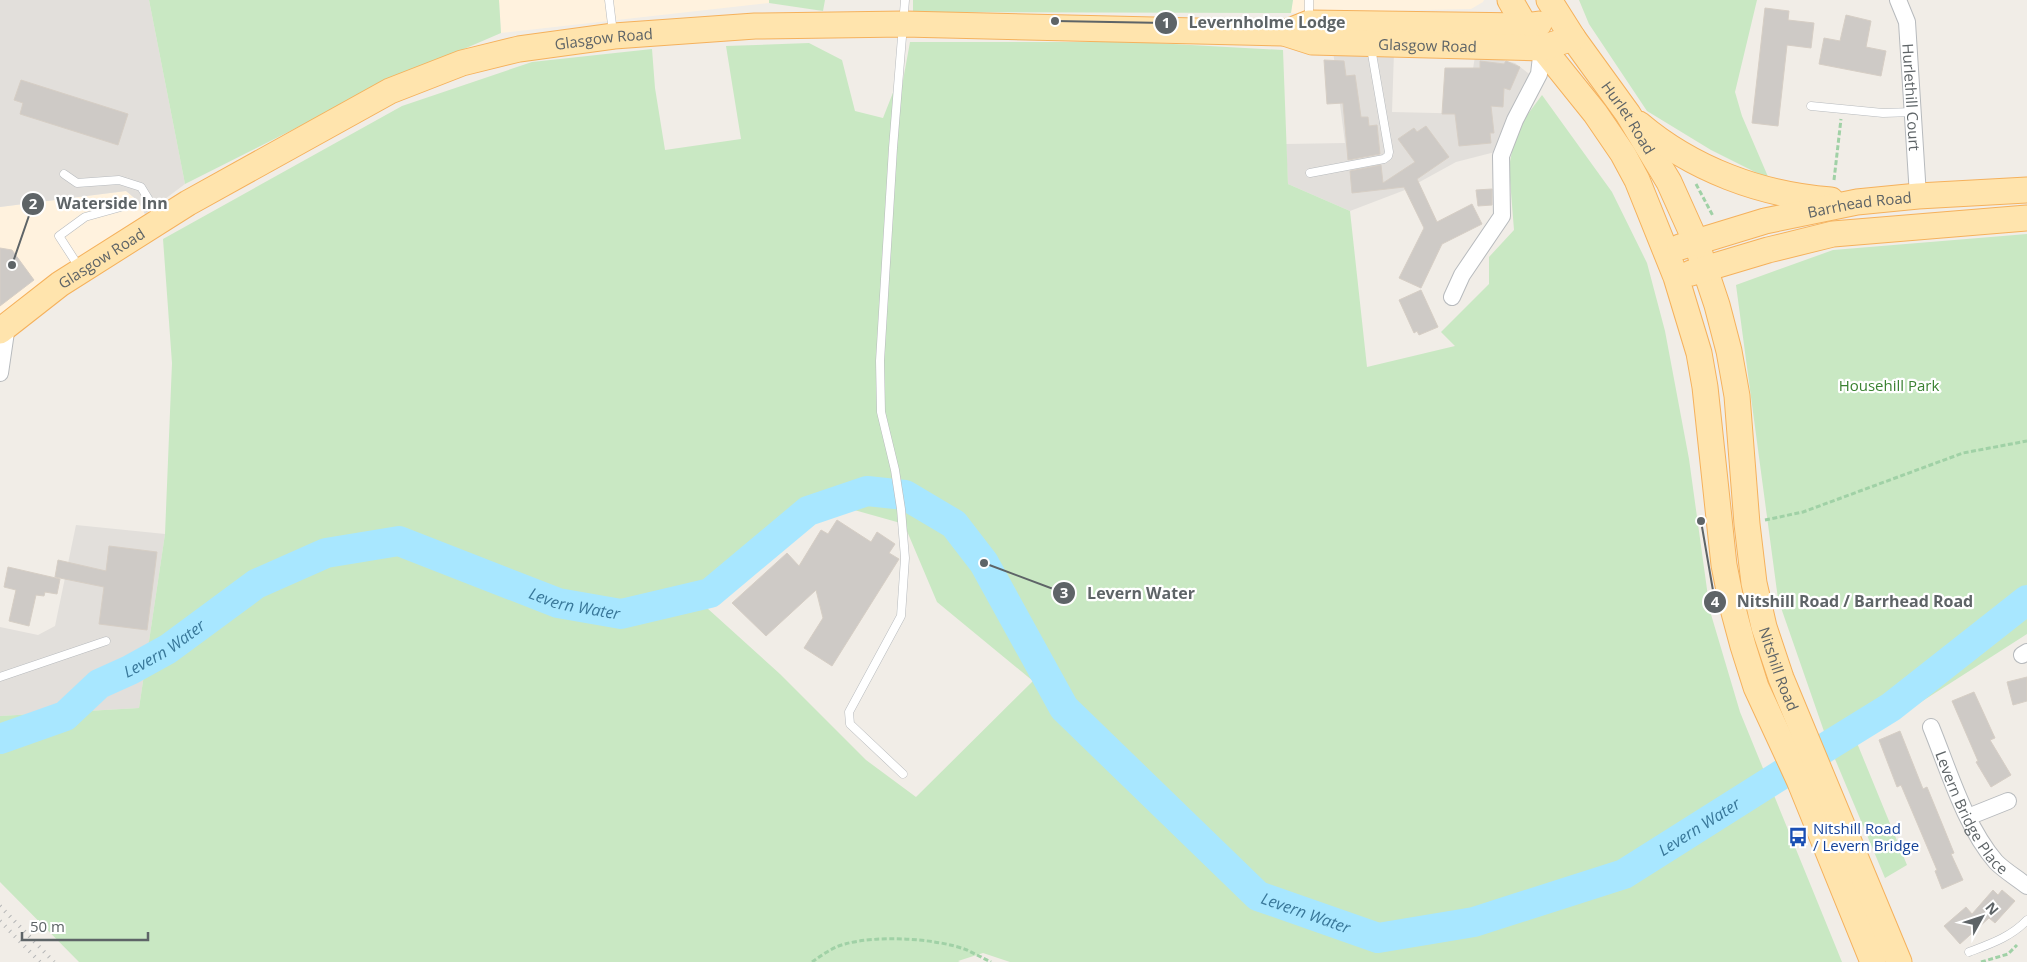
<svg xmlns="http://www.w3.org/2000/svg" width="2027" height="962" viewBox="0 0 2027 962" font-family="'Open Sans',sans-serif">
<rect width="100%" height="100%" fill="#f1ede7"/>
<path fill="#fff2de" d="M499 0H769V3L501 33Z
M1293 0H1484L1483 2 1471 9 1291 13Z
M126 191 138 201 145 214 0 315V207Z"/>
<path fill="#e2dfdb" d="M0 0H149L185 184 145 214 138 201 126 191 0 207Z
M1333 51 1394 52 1392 112 1478 114 1473 69 1475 56H1487L1515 63 1532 76 1495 152 1456 162 1405 190 1350 211 1288 184 1286 144 1345 143Z
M76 525 165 534 139 708 0 716V627L38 635 55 626Z"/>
<path fill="#c9e8c3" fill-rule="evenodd" d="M149 0H499L501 33 385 83 185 184Z
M769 0H825L823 11 769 3Z
M913 0H1293L1291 13 928 12 913 14Z
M1579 0H1757L1735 92 1742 116 1769 179 1711 150 1647 111 1589 24Z
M910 42H1137L1283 50 1288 184 1350 211 1367 367 1455 346 1441 332 1489 284V257L1514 230 1509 167 1516 130 1542 95 1612 192 1647 263 1665 331 1689 459 1710 611 1740 712 1842 962H1010L983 953 958 961 960 962H79L0 882V716L139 708 165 534 172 363 163 239 402 106 532 62 652 49 655 88 665 150 741 139 726 46 809 43 842 60 855 111 883 118 896 85 902 86ZM840 506 904 524 937 602 1033 681 916 797 866 760 780 674 707 608 757 566Z
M2027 234V634L1857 743 1907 865 1885 878 1827 740 1778 599 1736 285 1833 250Z"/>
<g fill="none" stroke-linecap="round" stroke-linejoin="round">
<g stroke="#a8e7ff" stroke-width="30">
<path id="s1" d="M0 739 65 716 99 684 130 670 168 649 256 584 326 553 399 541 558 603 621 614 710 593 808 511 867 491 905 495 954 524 984 563 1064 708 1258 896 1378 938 1474 922 1624 874 1784 773"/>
<path d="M1823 749 1891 707 2027 600"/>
</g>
</g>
<path fill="#cecac6" stroke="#d6cec5" d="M1765 8 1789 11 1788 20 1814 23 1811 48 1787 45 1778 126 1752 123Z
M1846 15 1871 21 1866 47 1886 51 1881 76 1819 64 1824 38 1840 41Z
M1324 60 1344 61 1346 76 1355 75 1361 117H1368L1369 126 1377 125 1380 154 1348 160 1343 103 1327 104Z
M1480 61 1504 64 1506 61 1520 67 1510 90 1504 88 1503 107 1491 106 1494 133H1490L1491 143 1459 146 1455 114H1442L1445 68H1480Z
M21 80 128 114 118 145 20 114 23 103 14 100Z
M1426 126 1449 157 1417 179 1437 222 1472 204 1482 224 1442 244 1421 288 1399 278 1424 228 1404 187 1352 193 1350 171 1381 165 1383 183 1415 162 1398 139 1414 128 1417 132Z
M1492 189V205L1478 206 1476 190Z
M0 248 12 250 34 280 0 306Z
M1421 290 1438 327 1419 335 1417 331 1414 333 1399 300Z
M837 520 871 542 877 532 895 544 889 553 899 559 832 666 804 648 823 618 816 590 766 636 732 603 787 553 799 566 821 530 828 534Z
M109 546 157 552 147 630 99 624 104 587 55 577 58 560 106 571Z
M8 567 60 579 57 594 45 592 44 596 36 595 29 626 9 621 16 590 4 587Z
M2027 677V701L2013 705 2007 682Z
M1974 692 1995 738 1990 740 2011 775 1991 787 1976 762 1978 761 1952 701Z
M1900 731 1923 789 1927 787 1943 826 1954 853 1951 854 1963 880 1942 889 1935 871 1937 870 1901 785 1897 787 1879 740Z
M1993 890 1998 895 2002 890 2015 901 1995 923 1989 918 1960 944 1944 926 1966 907 1972 914Z"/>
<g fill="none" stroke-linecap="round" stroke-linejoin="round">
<defs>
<path id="lane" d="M609 0 613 33
M1309 0V20
M1811 106 1883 113 1913 112
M1310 173 1384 159 1388 156 1389 152 1371 48
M64 174 77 183 119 180 141 187 160 218
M79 267 59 236 85 217 128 205
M0 677 106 641
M903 774 850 724 849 712 901 616 905 558 901 509 895 470 881 412 880 361 893 148 905 0
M1969 952C1990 944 2011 937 2027 920"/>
<g id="street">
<path id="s2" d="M1898 0 1907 22 1918 196"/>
<path d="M1452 297 1462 275 1502 216 1501 156 1515 120 1539 74 1542 48"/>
<path d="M0 373 7 325"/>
<path d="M2022 655 2027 652"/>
<path id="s3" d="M1931 727C1949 771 1965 826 1996 862 2005 871 2017 878 2027 886"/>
<path d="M1968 817 2008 801"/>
</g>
<g id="primary">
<path d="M1510 0 1525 26 1595 113 1623 154 1637 180 1676 277 1699 353 1705 387 1724 565 1732 605 1743 646 1756 687 1799 780 1873 962"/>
<path id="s4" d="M1549 0 1573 38 1628 114 1669 182 1696 242 1717 305 1729 351 1737 396 1747 524 1754 583 1764 627 1781 678 1899 962"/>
<path d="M1284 33 1309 23 1525 26 1539 24"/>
<path d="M1639 124C1692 169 1761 195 1831 200"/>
<path id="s5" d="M1680 247 1765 221 1857 202 1918 196 2027 190"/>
<path d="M1691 273 1768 250 1833 234 2027 218"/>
<path id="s6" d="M0 331 60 284 188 203 390 91 462 63 519 49 614 36 755 26 904 24 1284 33 1312 42 1542 48 1573 38"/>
</g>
</defs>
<use href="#lane" stroke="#b7babd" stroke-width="9"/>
<use href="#street" stroke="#b7babd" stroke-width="18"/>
<use href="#primary" stroke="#f5b15c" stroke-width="27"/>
<path stroke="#a0d1a6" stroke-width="3" stroke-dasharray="5 2.5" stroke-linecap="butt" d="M1834 180 1841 119
M1696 184 1713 216
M1765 520 1803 512 1963 453 2027 441
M812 962C822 955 833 947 845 944 877 935 936 938 967 950 975 954 983 958 991 962
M1981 962 2008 954 2017 945"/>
<use href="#lane" stroke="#fff" stroke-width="8"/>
<use href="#street" stroke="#fff" stroke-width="16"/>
<use href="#primary" stroke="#ffe4ad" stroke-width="25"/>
<path stroke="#b5b6b7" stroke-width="4" stroke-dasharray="1 6" stroke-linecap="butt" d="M0 906 54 962
M0 921 40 962"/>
</g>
<defs>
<symbol id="bus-bare" viewBox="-9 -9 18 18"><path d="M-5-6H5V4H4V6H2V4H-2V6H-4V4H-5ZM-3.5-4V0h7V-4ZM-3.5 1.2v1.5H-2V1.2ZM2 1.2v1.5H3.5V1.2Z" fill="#1a4fb4" stroke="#fff" stroke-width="2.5" paint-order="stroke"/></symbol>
</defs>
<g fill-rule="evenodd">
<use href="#bus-bare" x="1784" y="823" width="28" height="28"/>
</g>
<g text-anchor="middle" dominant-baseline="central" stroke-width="4.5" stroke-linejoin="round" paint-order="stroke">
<g font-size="15" fill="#5e6467" stroke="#fff">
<text stroke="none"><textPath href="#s6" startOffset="680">Glasgow Road</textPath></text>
<text stroke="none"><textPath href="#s6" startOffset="1506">Glasgow Road</textPath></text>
<text stroke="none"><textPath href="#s2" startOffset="99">Hurlethill Court</textPath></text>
<text stroke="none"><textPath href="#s4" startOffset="142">Hurlet Road</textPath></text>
<text stroke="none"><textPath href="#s5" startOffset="185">Barrhead Road</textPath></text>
<text stroke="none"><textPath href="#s6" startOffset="125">Glasgow Road</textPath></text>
<text stroke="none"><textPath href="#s4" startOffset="721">Nitshill Road</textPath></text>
<text stroke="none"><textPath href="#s3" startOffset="95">Levern Bridge Place</textPath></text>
</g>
<g font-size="15" fill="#3b8232" stroke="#fff">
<text x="1889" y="385">Househill Park</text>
</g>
<g font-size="15" fill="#164399" stroke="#fff" text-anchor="start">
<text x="1813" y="828">Nitshill Road<tspan x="1813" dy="17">/ Levern Bridge</tspan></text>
</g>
<g font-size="16" font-style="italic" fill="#39789a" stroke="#fff">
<text stroke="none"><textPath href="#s1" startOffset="640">Levern Water</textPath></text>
<text stroke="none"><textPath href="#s1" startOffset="190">Levern Water</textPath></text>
<text stroke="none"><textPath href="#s1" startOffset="2020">Levern Water</textPath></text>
<text stroke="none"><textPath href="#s1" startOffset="1600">Levern Water</textPath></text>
</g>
</g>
<path fill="none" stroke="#5e6467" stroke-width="2" d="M1055 21L1166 23M12 265L33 204M984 563L1064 593M1701 521L1715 602"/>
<g fill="#5e6467" stroke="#fff" stroke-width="2">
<circle cx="1055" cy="21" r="5"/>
<circle cx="12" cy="265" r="5"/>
<circle cx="984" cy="563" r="5"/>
<circle cx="1701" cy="521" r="5"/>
<circle cx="1166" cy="23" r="12"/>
<circle cx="33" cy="204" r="12"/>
<circle cx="1064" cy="593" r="12"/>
<circle cx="1715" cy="602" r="12"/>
</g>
<g font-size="15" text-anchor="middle" font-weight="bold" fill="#fff">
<text x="1166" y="28">1</text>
<text x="33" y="209">2</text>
<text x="1064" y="598">3</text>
<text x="1715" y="607">4</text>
</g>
<g font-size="16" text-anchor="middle" font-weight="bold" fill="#5e6467" stroke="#fff" stroke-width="4.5" stroke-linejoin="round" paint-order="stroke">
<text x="1267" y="28">Levernholme Lodge</text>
<text x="112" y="209">Waterside Inn</text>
<text x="1141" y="599">Levern Water</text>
<text x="1855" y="607">Nitshill Road / Barrhead Road</text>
</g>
<g transform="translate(1982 917) rotate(50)" stroke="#ffffff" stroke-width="4" paint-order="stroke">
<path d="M0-4L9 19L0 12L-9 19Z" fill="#5e6467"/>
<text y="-8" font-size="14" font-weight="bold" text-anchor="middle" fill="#5e6467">N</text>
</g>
<path d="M22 932v8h126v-8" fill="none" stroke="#5e6467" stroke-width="2.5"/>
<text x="30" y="932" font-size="15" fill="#5e6467" stroke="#ffffff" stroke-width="4" paint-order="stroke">50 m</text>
</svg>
